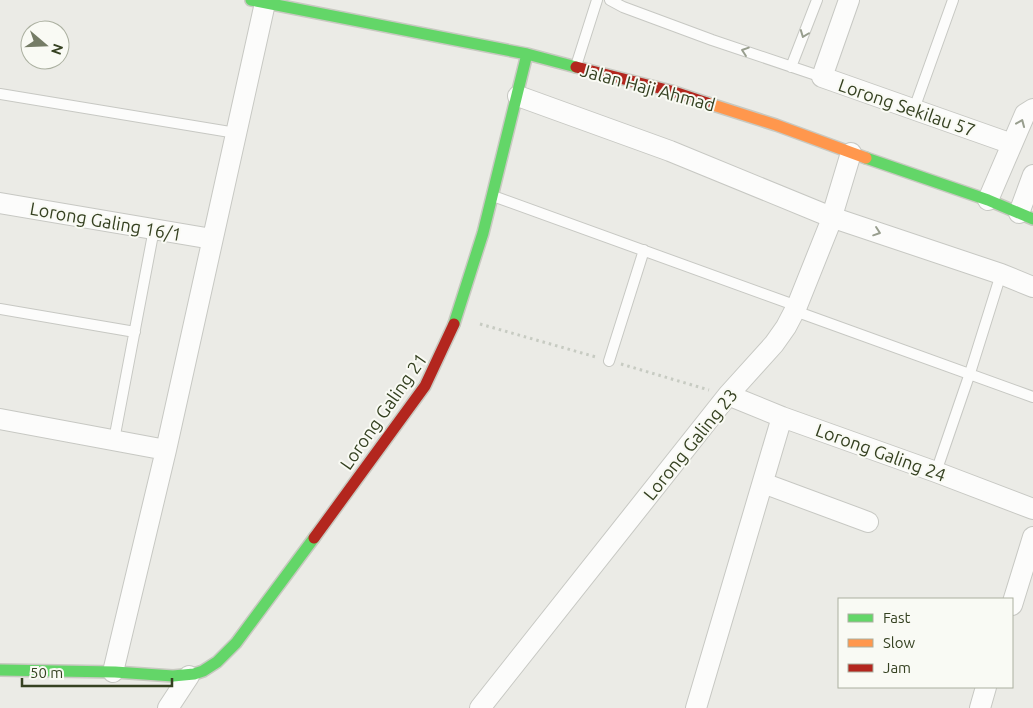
<svg xmlns="http://www.w3.org/2000/svg" width="1033" height="708" viewBox="0 0 1033 708" font-family="Ubuntu,sans-serif">
<rect width="100%" height="100%" fill="#ebebe6"/>
<g fill="none" stroke-linecap="round" stroke-linejoin="round">
<defs>
<path id="lane" d="M610 0 623 7 712 40 822 77
M576 66 597 0
M791 67 817 0
M0 94 236 133
M914 109 953 0
M493 196 797 306
M0 309 135 332
M795 311 1033 397
M609 361 644 250
M114 440 154 229
M936 472 970 373 1001 274"/>
<path id="street" d="M849 0 822 77 1012 144
M518 96 670 151 831 217 1001 274 1033 287
M988 200 1025 114 1033 109
M0 203 212 239
M1019 213 1033 175
M728 395 782 417 936 472 1033 509
M0 419 166 450
M763 483 868 522
M1012 605 1033 537
M113 672 166 450 265 3
M168 708 189 676
M480 708 728 395 774 344 786 327 797 306 829 226 851 153
M696 708 782 417
M980 708 986 687"/>
<path id="fast" d="M251 0 527 54 576 67
M866 158 988 200 1033 219
M454 324 483 233 527 54
M0 670 115 672 173 676 194 674 203 671 217 662 236 643 314 538"/>
<path id="slow" d="M707 103 776 125 866 158"/>
<path id="jam" d="M576 67 671 91 707 103
M314 538 425 386 454 324"/>
</defs>
<use href="#lane" stroke="#c7c8c3" stroke-width="12"/>
<use href="#street" stroke="#c7c8c3" stroke-width="22"/>
<use href="#fast" stroke="#c8c9c1" stroke-width="14"/>
<use href="#slow" stroke="#c8c9c1" stroke-width="14"/>
<use href="#jam" stroke="#c8c9c1" stroke-width="14"/>
<path stroke="#c7cbc2" stroke-width="3" stroke-dasharray="2.5 4" stroke-linecap="butt" d="M480 324 596 357
M621 364 709 390"/>
<use href="#lane" stroke="#fcfcfb" stroke-width="10"/>
<use href="#street" stroke="#fcfcfb" stroke-width="20"/>
<use href="#fast" stroke="#63d668" stroke-width="11"/>
<use href="#slow" stroke="#ff974d" stroke-width="11"/>
<use href="#jam" stroke="#b3261e" stroke-width="11"/>
</g>
<defs><path id="oneway-chevron" d="M-2-3.5L2.5 0L-2 3.5" fill="none" stroke-width="1.6" stroke-linecap="round" stroke-linejoin="round" transform="scale(1.25)"/></defs>
<g stroke="#989e8e">
<use href="#oneway-chevron" transform="translate(804 34) rotate(111)"/>
<use href="#oneway-chevron" transform="translate(745 51) rotate(-161)"/>
<use href="#oneway-chevron" transform="translate(1021 123) rotate(-67)"/>
<use href="#oneway-chevron" transform="translate(877 232) rotate(19)"/>
</g>
<g text-anchor="middle" dominant-baseline="central" stroke-width="4" stroke-linejoin="round" paint-order="stroke">
<g font-size="18" fill="#354121" stroke="#f9faf4">
<text transform="translate(648 87) rotate(15)">Jalan Haji Ahmad</text>
<text transform="translate(907 107) rotate(19)">Lorong Sekilau 57</text>
<text transform="translate(106 221) rotate(10)">Lorong Galing 16/1</text>
<text transform="translate(383 411) rotate(-55)">Lorong Galing 21</text>
<text transform="translate(690 444) rotate(-51)">Lorong Galing 23</text>
<text transform="translate(881 452) rotate(20)">Lorong Galing 24</text>
</g>
</g>
<rect x="838" y="598" width="175" height="90" fill="#f9faf4" stroke="#abb0a0"/>
<rect x="848" y="614" width="25" height="8" fill="#63d668" stroke="#abb0a0"/>
<text x="883" y="623" font-size="15" fill="#354121">Fast</text>
<rect x="848" y="639" width="25" height="8" fill="#ff974d" stroke="#abb0a0"/>
<text x="883" y="648" font-size="15" fill="#354121">Slow</text>
<rect x="848" y="664" width="25" height="8" fill="#b3261e" stroke="#abb0a0"/>
<text x="883" y="673" font-size="15" fill="#354121">Jam</text>
<g transform="translate(45 45) rotate(109)"><circle r="24" fill="#f9faf4" stroke="#abb0a0"/>
<path d="M0-4L9 19L0 12L-9 19Z" fill="#757c66"/>
<text y="-8" font-size="14" font-weight="bold" text-anchor="middle" fill="#354121">N</text>
</g>
<path d="M22 678v8h150v-8" fill="none" stroke="#354121" stroke-width="2.5"/>
<text x="30" y="678" font-size="15" fill="#354121" stroke="#f9faf4" stroke-width="4" paint-order="stroke">50 m</text>
</svg>
